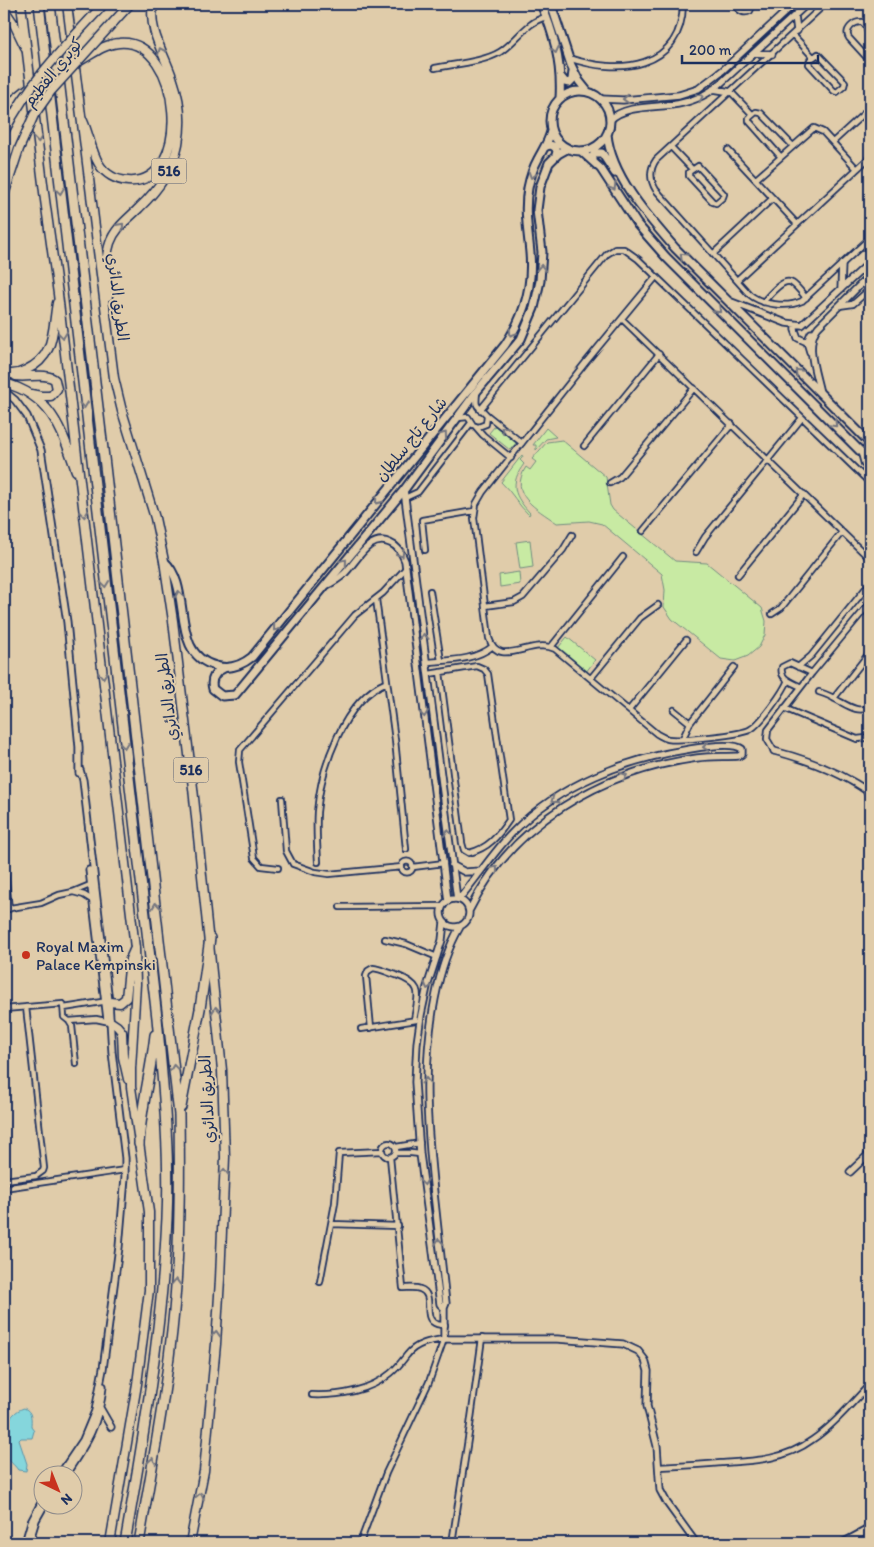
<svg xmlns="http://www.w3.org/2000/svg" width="874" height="1547" viewBox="0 0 874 1547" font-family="Itim,'Playpen Sans Arabic',sans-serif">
<rect width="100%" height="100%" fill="#e0ccaa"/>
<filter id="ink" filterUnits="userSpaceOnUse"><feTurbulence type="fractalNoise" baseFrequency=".02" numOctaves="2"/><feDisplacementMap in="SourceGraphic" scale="10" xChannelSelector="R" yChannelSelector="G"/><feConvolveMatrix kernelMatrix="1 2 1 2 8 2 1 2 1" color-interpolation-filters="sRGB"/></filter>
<g filter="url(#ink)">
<path fill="#c8eaa3" stroke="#728c80" d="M495 426 516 443 510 450 489 433Z
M546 428 556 437 546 439 536 450V445H533Z
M562 440 606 477 610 505 613 510 675 561 707 563 762 608 766 621 765 635 759 647 748 656 735 661 721 659 672 619 664 607 665 590 662 574 602 524 589 521 557 523C536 508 508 495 526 467L530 470 536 462 532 459 547 442Z
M522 455 523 457 520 460 524 464C509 484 514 496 530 513L529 515C518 505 512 492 501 482Z
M530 540 533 567 520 569 516 542Z
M519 572 520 584 500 587 499 575Z
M567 637 595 660 586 672 558 648Z"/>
<path fill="#85d6dc" stroke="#5b93aa" d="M24 1408C33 1412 31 1420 31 1427L34 1431 32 1438H21L19 1440 27 1464 26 1471 18 1470C14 1464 8 1461 6 1455 0 1439 6 1413 24 1408Z"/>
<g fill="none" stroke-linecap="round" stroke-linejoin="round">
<defs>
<path id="minor" d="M733 4C739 9 742 15 750 11L753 4
M825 4 656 160C649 170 650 180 656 190L749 294C762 305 787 308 802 301L870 238
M793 35 813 57
M870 40 866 26 862 22C854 21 844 30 849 38L870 61
M818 54 845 82 844 86 837 92 834 91 809 64 810 60Z
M569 58C618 75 682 70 683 4
M435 68C454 64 484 62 500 52 517 41 526 22 546 17
M731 92 752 114
M833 142 870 108
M671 147 692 169
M728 150 797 224
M781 157 749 121V118L756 112 761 113 793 146
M698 166 724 194 723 197 716 203 713 202 689 176V172Z
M756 179 814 128 823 132 857 169
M713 254 773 198
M656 277 586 362 483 492 476 504 474 518 489 638C499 670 531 637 555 649L657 734C661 736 663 738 668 739 679 741 743 735 751 729 761 723 784 691 788 680
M737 280 870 157
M763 302C769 296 783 277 792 283 797 286 802 293 806 298
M839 306 853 304 870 289
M622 319 870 559
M480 410 607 254 615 249H624L638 259 870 483
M487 415 522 443
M458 418 468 417 473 425 478 427 486 424 487 415C477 404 475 410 477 392
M476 427 483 435 511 458
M584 446 659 354
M861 453 864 464 870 473
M610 483 620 477 694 388
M405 498 418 492 471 423
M643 531 732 424
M425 550 422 520 474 511
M696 552 705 537 802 418
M738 575 804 494
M430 591 441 661
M376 599 395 740 406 849
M485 606 514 602 523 597 563 550 572 535
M772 614 781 608 842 532
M551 647 623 557
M427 662C449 660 475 661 493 646
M798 667 811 656 870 583
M429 674 477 666 484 669 488 674 509 820C498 836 489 848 469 853L464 850 462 843 440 672
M591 678 640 618 658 605
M801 687C792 682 779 679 782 667L790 663 812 673
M819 692C825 694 831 696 835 699 847 705 858 714 870 707
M834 698 870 652
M784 708 857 739 866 738 870 734
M629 710 686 640
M674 710 690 723
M683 738 690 723 734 667
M774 751 767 739 768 730 812 673 870 603
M863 788 870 780
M282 799 286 851 293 864 315 872 329 874 402 867
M4 861 9 909
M401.5 867a5.5 5.5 0 1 1 11 0a5.5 5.5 0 1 1-11 0Z
M318 862C317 845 316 829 317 812 321 769 343 700 387 682
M413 867 444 863
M278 868 261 866 254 858 239 762 240 750 355 615 383 593 406 568
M73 892 84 895 92 900
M340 907 443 906
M4 909 41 903 59 895 73 892 90 885
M385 939 406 944 437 957
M64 1008 108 1001
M4 1009 63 1004 64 1017 69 1021 72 1026 76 1064
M69 1021 96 1019 110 1022
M371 1028 366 976 368 971 373 968C381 969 389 973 396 975 425 986 418 994 414 1020
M361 1029 416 1020
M382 1150a7 7 0 1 1 14 0a7 7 0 1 1-14 0Z
M396 1147 420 1143
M396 1153H411L420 1154
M390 1157 403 1288C409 1288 415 1287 420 1289 435 1294 423 1315 433 1322 436 1325 442 1325 445 1325
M4 1180 36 1176 43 1171 44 1168 26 1007
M4 1188 125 1170
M331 1224 398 1226
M320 1282 335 1203 339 1153 382 1151
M312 1395C339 1396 370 1391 391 1373 398 1367 402 1361 407 1355 416 1343 430 1341 444 1339L429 1382 386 1473 360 1543
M659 1467C680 1466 700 1465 721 1463 753 1461 785 1460 812 1440 834 1425 852 1403 870 1384
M452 1543 470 1426 482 1338"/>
<path id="tertiary" d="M795 15 797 31
M754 53 772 54
M713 89 731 92
M601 99 623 100 679 95 698 89 723 70 794 4
M610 120C626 104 657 108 678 104 694 101 709 94 721 83L807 4
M869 276 870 287
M841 289 842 264
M729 301 786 323 802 325 870 262
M795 325V330L798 338 807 342
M810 352 807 342 811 333
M4 391 15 400 27 416 41 450 67 622 79 747V773
M820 393C816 373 804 344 818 327L870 275
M404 490 457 899
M325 586C332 583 339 579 345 573 357 561 370 533 390 543 398 546 402 553 405 561L448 901
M774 751C809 760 841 772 870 793
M452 865 465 872 480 871
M89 870 107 1019
M441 913a14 14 0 1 1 28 0a14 14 0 1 1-28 0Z
M459 899C478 877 493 852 514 831 560 784 626 759 690 749 702 747 734 742 742 749V754L739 756C725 757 711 756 697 758 602 771 512 823 469 911
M444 922 442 940 427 987 421 1015 417 1043 415 1082 420 1154 440 1304 444 1308
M460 927C447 949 440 973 435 999 422 1066 427 1125 434 1193 438 1229 442 1266 446 1303L444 1308V1339H557L623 1344 638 1351 645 1360 648 1371 647 1406 657 1446 660 1490 667 1503 696 1543
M850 1172 870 1153
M100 1408 111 1427
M60 1474 83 1440 95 1411 103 1369 119 1247 125 1177V1158L112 1052 109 1002 83 780 80 770
M66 1474C86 1444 100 1423 103 1386
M25 1543 31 1522 42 1501
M29 1543 36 1520 45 1504"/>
<path id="secondary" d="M541 4C554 33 562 66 560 98
M551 4 571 65 579 81 587 91
M560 76 565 82 569 83 572 80 573 71
M550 121a30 30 0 1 1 60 0a30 30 0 1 1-60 0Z
M607 134C611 176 648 217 675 248L870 443
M545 147C550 144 555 145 557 151L556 155
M581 151 601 169 637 224 666 257 870 461
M593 161V156L595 153H602L615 173
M164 561C194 588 168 654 216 666 230 670 242 665 252 657L505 345C524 317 533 287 530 253 528 231 524 210 528 188 530 178 533 168 538 159 543 149 549 141 551 131
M224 668C215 672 210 679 213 689L222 696 235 695 404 490 477 391 521 339 534 308 540 281 542 252 537 210 540 187 549 163 558 154 567 149
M844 1543 870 1529"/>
<path id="trunk" d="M21 4 45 200 58 294 135 948 136 984 131 1069V1087L149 1212V1290L137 1384 110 1543
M67 4 114 378 122 411 155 518 164 561 173 621 193 788 222 1070 225 1157 220 1279 216 1344 204 1471 190 1543
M4 9 14 24 25 47
M78 62C91 55 104 44 119 43 183 37 194 186 128 181 116 180 105 174 99 164 91 151 89 134 83 121
M4 108 31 86
M108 296C107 279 104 260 110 243 115 228 128 219 139 208 158 190 173 170 178 144 182 123 180 100 173 80 165 54 148 32 153 4
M4 373C12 375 19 374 26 370 56 356 52 330 57 303
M16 376C28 378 47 372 55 380L57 389 51 396H41L31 394
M4 383C51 395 62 430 76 471
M109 1002 120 1003 126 998 130 959 134 950
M111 1022 117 1026 122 1032 123 1057 128 1079"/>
<path id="motorway" d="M39 4 157 1018C163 1084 170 1151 167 1218 162 1327 144 1435 125 1543
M50 4 105 466 179 1115C180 1180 180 1246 174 1311 167 1389 152 1466 139 1543
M181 1107 200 1009 210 938
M139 1144C141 1107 151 1072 155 1035"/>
</defs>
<use href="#minor" stroke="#1b2f5e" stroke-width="8"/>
<use href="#tertiary" stroke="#1b2f5e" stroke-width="9"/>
<use href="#secondary" stroke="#1b2f5e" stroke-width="11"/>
<use href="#trunk" stroke="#1b2f5e" stroke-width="11"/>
<use href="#motorway" stroke="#1b2f5e" stroke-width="12"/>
<use href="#minor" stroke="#e0ccaa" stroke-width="4.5"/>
<use href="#tertiary" stroke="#e0ccaa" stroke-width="5.5"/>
<use href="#secondary" stroke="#e0ccaa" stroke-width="7"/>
<use href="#trunk" stroke="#e0ccaa" stroke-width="8"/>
<use href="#motorway" stroke="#e0ccaa" stroke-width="9"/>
<defs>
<path id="primary-bridge" d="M4 132C30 81 65 46 104 4
M4 195 19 149 34 115 51 91 130 4"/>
</defs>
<use href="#primary-bridge" stroke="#1b2f5e" stroke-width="11" stroke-linecap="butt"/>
<use href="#primary-bridge" stroke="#e0ccaa" stroke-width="8"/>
</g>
<defs><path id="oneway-chevron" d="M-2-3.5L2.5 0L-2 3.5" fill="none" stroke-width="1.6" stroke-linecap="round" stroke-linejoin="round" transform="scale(1.25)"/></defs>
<g stroke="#747680">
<use href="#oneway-chevron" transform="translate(555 50) rotate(77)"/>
<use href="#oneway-chevron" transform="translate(161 51) rotate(-114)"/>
<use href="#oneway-chevron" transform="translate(700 97) rotate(-26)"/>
<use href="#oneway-chevron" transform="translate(626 99) rotate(178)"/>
<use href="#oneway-chevron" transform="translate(38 139) rotate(84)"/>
<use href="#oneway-chevron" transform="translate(532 175) rotate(108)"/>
<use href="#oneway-chevron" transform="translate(613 187) rotate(59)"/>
<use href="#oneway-chevron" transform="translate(60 191) rotate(83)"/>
<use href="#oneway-chevron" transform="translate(121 226) rotate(-48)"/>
<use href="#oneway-chevron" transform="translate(683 256) rotate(-135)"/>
<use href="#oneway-chevron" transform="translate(541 268) rotate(-87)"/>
<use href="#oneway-chevron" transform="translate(718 310) rotate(45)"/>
<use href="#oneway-chevron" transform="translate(512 333) rotate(122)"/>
<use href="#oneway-chevron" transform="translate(63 335) rotate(83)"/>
<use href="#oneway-chevron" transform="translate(798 372) rotate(-135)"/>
<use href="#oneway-chevron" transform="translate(84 405) rotate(83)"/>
<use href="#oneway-chevron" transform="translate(834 424) rotate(45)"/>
<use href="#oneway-chevron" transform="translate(504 429) rotate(-141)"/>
<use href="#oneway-chevron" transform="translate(444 435) rotate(-54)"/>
<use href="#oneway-chevron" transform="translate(378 501) rotate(129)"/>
<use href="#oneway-chevron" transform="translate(84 514) rotate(84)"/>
<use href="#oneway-chevron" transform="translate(401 554) rotate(59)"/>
<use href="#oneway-chevron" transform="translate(344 562) rotate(-50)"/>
<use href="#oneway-chevron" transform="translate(105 584) rotate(83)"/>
<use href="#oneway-chevron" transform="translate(179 594) rotate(-98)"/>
<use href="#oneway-chevron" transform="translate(276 628) rotate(129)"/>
<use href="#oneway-chevron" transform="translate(424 637) rotate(-98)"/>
<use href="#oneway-chevron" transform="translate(103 675) rotate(84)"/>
<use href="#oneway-chevron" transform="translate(424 714) rotate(83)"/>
<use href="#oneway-chevron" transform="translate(124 745) rotate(83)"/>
<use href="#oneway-chevron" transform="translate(706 747) rotate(175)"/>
<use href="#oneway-chevron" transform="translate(624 776) rotate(-20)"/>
<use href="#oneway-chevron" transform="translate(554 800) rotate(145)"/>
<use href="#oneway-chevron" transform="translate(448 833) rotate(-96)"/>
<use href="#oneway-chevron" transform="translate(495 869) rotate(-53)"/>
<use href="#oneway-chevron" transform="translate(156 906) rotate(-96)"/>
<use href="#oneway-chevron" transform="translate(428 986) rotate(105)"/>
<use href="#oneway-chevron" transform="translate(216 1010) rotate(-95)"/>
<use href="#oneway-chevron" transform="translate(174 1068) rotate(-96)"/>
<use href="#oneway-chevron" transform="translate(426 1081) rotate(-90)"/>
<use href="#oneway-chevron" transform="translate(224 1172) rotate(-88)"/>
<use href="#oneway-chevron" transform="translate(424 1182) rotate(82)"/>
<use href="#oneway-chevron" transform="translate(439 1242) rotate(-96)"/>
<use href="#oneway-chevron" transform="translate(176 1282) rotate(-87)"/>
<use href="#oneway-chevron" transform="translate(216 1334) rotate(-86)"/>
<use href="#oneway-chevron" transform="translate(152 1461) rotate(-81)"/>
<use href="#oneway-chevron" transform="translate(200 1496) rotate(-79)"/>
</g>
</g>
<circle fill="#c8321e" stroke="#e0ccaa" stroke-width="2" cx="26" cy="955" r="5"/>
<g text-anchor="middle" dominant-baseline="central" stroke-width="4" stroke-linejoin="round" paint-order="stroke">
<g fill="#e0ccaa" stroke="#565e75" stroke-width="1">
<rect x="151.5" y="158.5" width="35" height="25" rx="4"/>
<rect x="173.5" y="757.5" width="35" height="25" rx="4"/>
</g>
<g font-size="15" font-weight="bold" fill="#1b2f5e">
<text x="169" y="171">516</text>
<text x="191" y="770">516</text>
</g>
<g font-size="16" fill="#1b2f5e" stroke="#e0ccaa">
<text transform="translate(53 72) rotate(-51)">كوبري الفطيم</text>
<text transform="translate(118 297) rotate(83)">الطريق الدائري</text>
<text transform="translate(411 439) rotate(-51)">شارع تاج سلطان</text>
<text transform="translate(167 697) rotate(-97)">الطريق الدائري</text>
<text transform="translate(207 1099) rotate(-93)">الطريق الدائري</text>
</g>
<g font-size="16" fill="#1b2f5e" stroke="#e0ccaa" text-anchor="start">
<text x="36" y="946">Royal Maxim<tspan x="36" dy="18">Palace Kempinski</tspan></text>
</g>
</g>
<rect width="874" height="1547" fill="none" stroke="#e0ccaa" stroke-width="20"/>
<rect x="10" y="10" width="854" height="1527" fill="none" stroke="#1b2f5e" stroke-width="2" filter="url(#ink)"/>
<g transform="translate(58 1490) rotate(137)"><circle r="24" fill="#e0ccaa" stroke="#918d8c"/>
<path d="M0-4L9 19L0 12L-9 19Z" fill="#c8321e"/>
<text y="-8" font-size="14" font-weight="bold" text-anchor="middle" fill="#1b2f5e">N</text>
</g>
<path d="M682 55v8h136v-8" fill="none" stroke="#1b2f5e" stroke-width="2.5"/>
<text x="689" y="55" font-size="15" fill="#1b2f5e" stroke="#e0ccaa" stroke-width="4" paint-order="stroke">200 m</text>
</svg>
